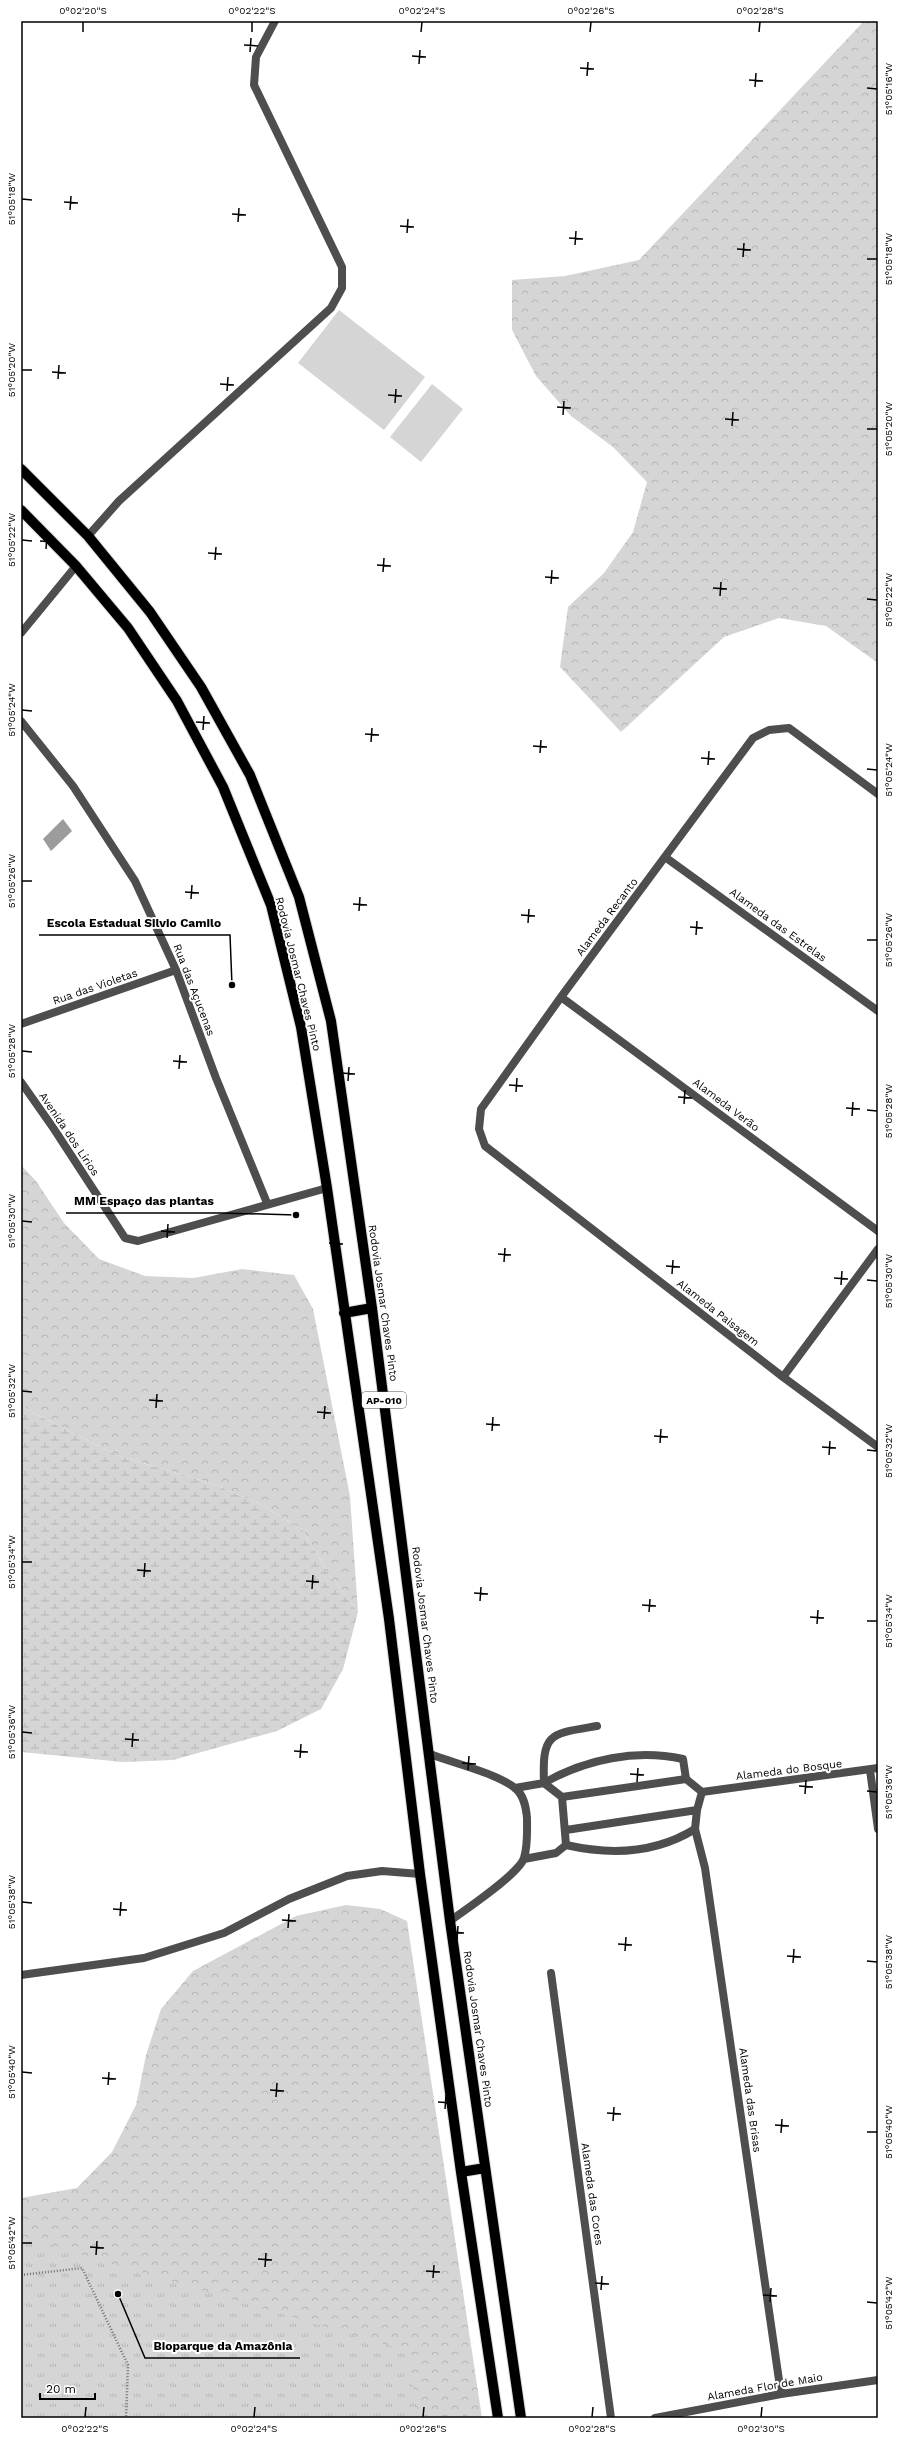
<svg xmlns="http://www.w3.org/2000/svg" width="899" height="2439" viewBox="0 0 899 2439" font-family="'Work Sans',sans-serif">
<defs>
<pattern id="forest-crowns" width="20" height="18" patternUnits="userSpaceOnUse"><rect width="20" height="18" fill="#d5d5d5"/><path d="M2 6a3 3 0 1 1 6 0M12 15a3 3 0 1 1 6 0" fill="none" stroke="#b5b5b5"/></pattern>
<pattern id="wetland-marsh" width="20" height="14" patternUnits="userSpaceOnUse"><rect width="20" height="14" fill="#d5d5d5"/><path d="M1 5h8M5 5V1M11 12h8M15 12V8" fill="none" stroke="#b5b5b5"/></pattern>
<pattern id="park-tufts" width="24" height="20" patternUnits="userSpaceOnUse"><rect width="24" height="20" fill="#d5d5d5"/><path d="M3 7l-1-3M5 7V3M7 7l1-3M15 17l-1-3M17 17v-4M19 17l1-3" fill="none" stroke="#b5b5b5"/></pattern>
</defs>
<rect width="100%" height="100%" fill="#fff"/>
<path fill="#d5d5d5" d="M339 310 425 377 384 430 298 363Z
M432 384 463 409 421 462 390 437Z"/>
<path fill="url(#forest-crowns)" d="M864 21H878V663L826 626 779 618 724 637 621 732 560 667 568 607 604 573 633 532 647 482 613 447 571 416 536 376 512 330V280L565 276 639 260Z
M21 1165 36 1181 64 1223 99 1259 145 1276 194 1278 242 1269 294 1275 313 1309 350 1496 358 1612 327 1571 302 1529 260 1504 214 1484 119 1456 31 1412 21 1404Z
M346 1905 380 1909 407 1921 482 2418H21V2198L77 2188 112 2152 136 2105 146 2055 161 2009 193 1971 296 1916Z"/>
<path fill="url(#wetland-marsh)" d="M21 1404 31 1412 119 1456 214 1484 260 1504 302 1529 327 1571 358 1612 343 1669 321 1709 277 1731 173 1760 123 1762 21 1752Z"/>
<path fill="url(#park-tufts)" d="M21 2237 407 2351 418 2418H21Z"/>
<path fill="#9c9c9c" d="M63 819 72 831 51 851 43 839Z"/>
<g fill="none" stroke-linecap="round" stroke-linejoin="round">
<defs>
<path id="primary" d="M21 469 88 536 150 612 201 687 250 775 299 897 331 1021 372 1308 450 1921 521 2418
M21 510 76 566 128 628 177 701 223 787 271 905 301 1027 327 1188 389 1619 420 1874 461 2172 498 2418
M344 1313 372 1308
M461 2172 485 2168"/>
</defs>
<use href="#primary" stroke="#dbdbdb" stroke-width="12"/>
<path stroke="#707070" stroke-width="2.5" stroke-dasharray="1 2" stroke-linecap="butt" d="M21 2275 82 2268 128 2365 126 2418"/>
<path stroke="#4e4e4e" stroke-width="8" d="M544 1783C586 1759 636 1749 683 1759L686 1779
M566 1845C610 1855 655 1854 695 1829
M21 1975 144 1958 224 1933 289 1899 347 1876 382 1871 420 1874"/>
<path stroke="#4e4e4e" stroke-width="8" d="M88 536 119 501 331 308 342 288V267L254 85 256 57 275 21
M21 633 76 566
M21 721 73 786 135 881 176 970 216 1078 267 1203
M878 794 789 728 769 730 753 738 561 997 481 1109 479 1129 485 1146 783 1377 878 1447
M665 857 878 1011
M561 997 878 1231
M21 1024 176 970
M21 1082 54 1129 125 1238 138 1241 327 1188
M783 1377 878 1249
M430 1754C453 1763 496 1773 515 1788 524 1795 526 1807 527 1818 527 1831 528 1845 524 1858 519 1874 466 1909 450 1921
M870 1770 878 1829
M544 1783C542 1732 550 1734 597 1726
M515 1788 544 1783 562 1797 566 1845 556 1853 524 1859
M702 1792 878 1768
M562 1797 686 1779 702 1792
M697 1810 695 1829 705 1868 781 2394
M566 1830 697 1810 702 1792
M551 1973 611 2418
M655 2418 781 2394 878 2380"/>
<use href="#primary" stroke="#000" stroke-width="10"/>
</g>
<path fill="none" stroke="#000" stroke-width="1.5" d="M83 32V22M252 32V22M421 32 422 22M590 32 591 22M759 32 760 22M244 45 258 46M250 52 251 38M412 56 426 57M419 64 420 50M580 68 594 69M587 76 588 62M749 80 763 81M755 87 756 73M867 88 877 89M22 199 32 200M64 202 78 203M70 210 71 196M232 214 246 215M238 222 239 208M400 226 414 227M407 233 408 219M569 238 583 239M575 245 576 231M737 249 751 250M743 257 744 243M867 259H877M22 370H32M52 372 66 373M58 379 59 365M220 384 234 385M227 391 228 377M388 395 402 396M395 403 396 389M557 407 571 408M563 415 564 401M725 419 739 420M732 426 733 412M867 429H877M22 540 32 541M40 541 54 542M46 549 47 535M208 553 222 554M215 560 216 547M377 565 391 566M383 572 384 558M545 577 559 578M551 584 552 570M713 588 727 589M720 596 721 582M867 599 877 600M22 710 32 711M196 722 210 723M203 730 204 716M365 734 379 735M371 742 372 728M533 746 547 747M540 753 541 740M701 758 715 759M708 765 709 751M867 769 877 770M22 881H32M185 892 199 893M191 899 192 885M353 904 367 905M359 911 360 897M521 915 535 916M528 923 529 909M690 927 703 928M696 935 697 921M867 940H877M22 1051 32 1052M173 1061 187 1062M179 1069 180 1055M341 1073 355 1074M348 1081 349 1067M509 1085 523 1086M516 1092 517 1078M678 1097 692 1098M684 1104 685 1090M846 1108 860 1109M867 1110 877 1111M852 1116 853 1102M22 1221 32 1222M161 1231 175 1232M167 1238 168 1224M329 1243 343 1244M336 1250 337 1236M498 1254 511 1255M504 1262 505 1248M666 1266 680 1267M672 1274 673 1260M834 1278 848 1279M867 1280 877 1281M841 1285 842 1271M22 1391 32 1392M149 1400 163 1401M156 1408 157 1394M317 1412 331 1413M324 1419 325 1406M486 1424 500 1425M492 1431 493 1417M654 1436 668 1437M660 1443 661 1429M822 1447 836 1448M867 1450 877 1451M829 1455 830 1441M22 1562H32M137 1570 151 1571M144 1577 145 1563M306 1581 319 1582M312 1589 313 1575M474 1593 488 1594M480 1601 481 1587M642 1605 656 1606M649 1612 650 1599M810 1617 824 1618M867 1621H877M817 1624 818 1610M22 1732 32 1733M125 1739 139 1740M132 1747 133 1733M294 1751 308 1752M300 1758 301 1744M462 1763 476 1764M468 1770 469 1756M630 1774 644 1775M637 1782 638 1768M799 1786 813 1787M867 1791 877 1792M805 1794 806 1780M22 1902 32 1903M113 1909 127 1910M120 1916 121 1902M282 1920 296 1921M288 1928 289 1914M450 1932 464 1933M457 1940 458 1926M618 1944 632 1945M625 1951 626 1937M787 1956 801 1957M867 1961 877 1962M793 1963 794 1949M22 2072 32 2073M102 2078 116 2079M108 2085 109 2072M270 2090 284 2091M276 2097 277 2083M438 2102 452 2103M445 2109 446 2095M607 2113 621 2114M613 2121 614 2107M775 2125 789 2126M867 2132H877M781 2133 782 2119M22 2243H32M90 2247 104 2248M96 2255 97 2241M258 2259 272 2260M265 2267 266 2253M426 2271 440 2272M433 2278 434 2265M595 2283 609 2284M601 2290 602 2276M763 2295 777 2296M770 2302 771 2288M867 2302 877 2303M85 2417 86 2407M254 2417 255 2407M423 2417 424 2407M592 2417 593 2407M761 2417 762 2407"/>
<g text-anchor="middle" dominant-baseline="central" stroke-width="4" stroke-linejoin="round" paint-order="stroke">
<rect fill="#fff" stroke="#4c4c4c" stroke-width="1" x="362" y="1392" width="44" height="16" rx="3"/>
<g font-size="10" font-weight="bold" fill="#000">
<text x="384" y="1400">AP-010</text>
</g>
<g font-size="11" fill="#000" stroke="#fff">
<text transform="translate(607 917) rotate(-53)">Alameda Recanto</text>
<text transform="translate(778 925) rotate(36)">Alameda das Estrelas</text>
<text transform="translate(298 974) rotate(76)">Rodovia Josmar Chaves Pinto</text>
<text transform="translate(95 987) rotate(-19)">Rua das Violetas</text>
<text transform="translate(194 990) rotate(69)">Rua das Açucenas</text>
<text transform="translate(726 1105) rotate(37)">Alameda Verão</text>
<text transform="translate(69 1134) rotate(56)">Avenida dos Lírios</text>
<text transform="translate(383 1303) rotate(82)">Rodovia Josmar Chaves Pinto</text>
<text transform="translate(718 1313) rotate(38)">Alameda Paisagem</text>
<text transform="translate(425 1625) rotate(83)">Rodovia Josmar Chaves Pinto</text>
<text transform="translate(789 1770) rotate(-7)">Alameda do Bosque</text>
<text transform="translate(478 2029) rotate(82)">Rodovia Josmar Chaves Pinto</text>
<text transform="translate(750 2100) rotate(82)">Alameda das Brisas</text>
<text transform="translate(592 2194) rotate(82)">Alameda das Cores</text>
<text transform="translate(765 2387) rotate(-10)">Alameda Flor de Maio</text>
</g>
</g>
<path fill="none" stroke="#000" stroke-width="1.5" d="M232 985L230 935H39M296 1215L222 1213H66M118 2294L145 2358H300"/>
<g fill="#000" stroke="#fff" stroke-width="1.5">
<circle cx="232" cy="985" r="4"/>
<circle cx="296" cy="1215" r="4"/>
<circle cx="118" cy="2294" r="4"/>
</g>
<g font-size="12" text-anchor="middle" font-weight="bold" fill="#000" stroke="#fff" stroke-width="4" stroke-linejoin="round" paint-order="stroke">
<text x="134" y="927">Escola Estadual Silvio Camilo</text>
<text x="144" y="1205">MM Espaço das plantas</text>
<text x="223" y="2350">Bioparque da Amazônia</text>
</g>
<rect width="899" height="2439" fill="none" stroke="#ffffff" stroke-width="44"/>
<path d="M40 2393v6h55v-6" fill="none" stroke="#000000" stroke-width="2"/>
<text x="46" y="2393" font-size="12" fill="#000000" stroke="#ffffff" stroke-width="3" paint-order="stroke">20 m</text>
<rect x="22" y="22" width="855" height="2395" fill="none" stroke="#000" stroke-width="1.5"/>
<g font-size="10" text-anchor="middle" fill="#000">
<text x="83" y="14">0°02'20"S</text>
<text x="252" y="14">0°02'22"S</text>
<text x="422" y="14">0°02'24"S</text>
<text x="591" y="14">0°02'26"S</text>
<text x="760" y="14">0°02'28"S</text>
<text transform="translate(888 89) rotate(-90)" y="4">51°05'16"W</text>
<text transform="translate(11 199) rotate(-90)" y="4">51°05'18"W</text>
<text transform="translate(888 259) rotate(-90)" y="4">51°05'18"W</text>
<text transform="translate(11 370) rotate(-90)" y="4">51°05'20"W</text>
<text transform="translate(888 429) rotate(-90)" y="4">51°05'20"W</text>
<text transform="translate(11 540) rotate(-90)" y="4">51°05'22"W</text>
<text transform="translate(888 600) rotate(-90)" y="4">51°05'22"W</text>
<text transform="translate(11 710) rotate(-90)" y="4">51°05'24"W</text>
<text transform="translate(888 770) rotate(-90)" y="4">51°05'24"W</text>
<text transform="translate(11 881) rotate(-90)" y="4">51°05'26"W</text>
<text transform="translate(888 940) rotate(-90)" y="4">51°05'26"W</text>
<text transform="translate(11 1051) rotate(-90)" y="4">51°05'28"W</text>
<text transform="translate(888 1111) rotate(-90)" y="4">51°05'28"W</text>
<text transform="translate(11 1221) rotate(-90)" y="4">51°05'30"W</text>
<text transform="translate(888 1281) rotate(-90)" y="4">51°05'30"W</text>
<text transform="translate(11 1391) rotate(-90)" y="4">51°05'32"W</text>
<text transform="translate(888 1451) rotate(-90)" y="4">51°05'32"W</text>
<text transform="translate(11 1562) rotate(-90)" y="4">51°05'34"W</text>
<text transform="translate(888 1621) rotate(-90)" y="4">51°05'34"W</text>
<text transform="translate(11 1732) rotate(-90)" y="4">51°05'36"W</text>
<text transform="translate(888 1792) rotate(-90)" y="4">51°05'36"W</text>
<text transform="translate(11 1902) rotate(-90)" y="4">51°05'38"W</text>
<text transform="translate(888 1962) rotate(-90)" y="4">51°05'38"W</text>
<text transform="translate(11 2072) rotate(-90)" y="4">51°05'40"W</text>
<text transform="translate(888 2132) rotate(-90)" y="4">51°05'40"W</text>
<text transform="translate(11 2243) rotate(-90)" y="4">51°05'42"W</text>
<text transform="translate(888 2303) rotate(-90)" y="4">51°05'42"W</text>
<text x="85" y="2432">0°02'22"S</text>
<text x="254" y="2432">0°02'24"S</text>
<text x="423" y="2432">0°02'26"S</text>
<text x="592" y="2432">0°02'28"S</text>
<text x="761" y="2432">0°02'30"S</text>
</g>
</svg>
